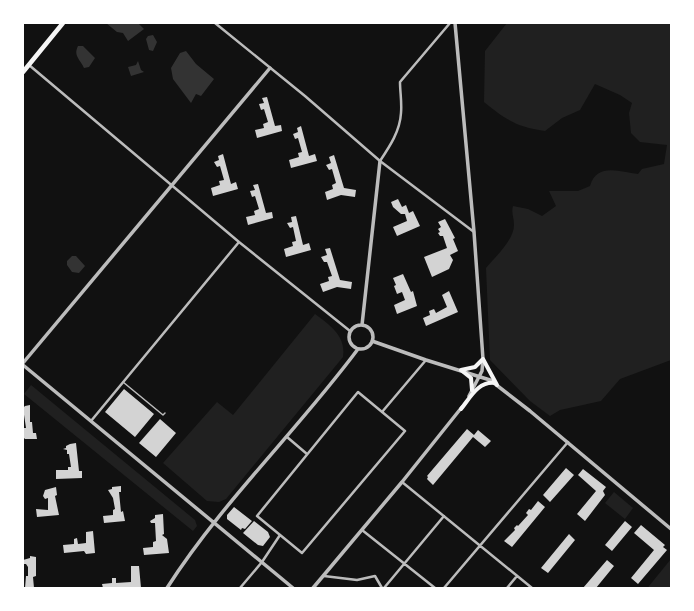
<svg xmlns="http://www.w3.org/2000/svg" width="694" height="611" viewBox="0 0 694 611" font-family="'Titillium Web',sans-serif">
<rect width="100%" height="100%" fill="#111"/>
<path fill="#202020" d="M507 23H671V360L620 379 601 401 560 410 550 416 530 401 490 360 486 268C496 256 514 240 514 225 514 217 511 213 513 206L528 209 542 216 556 206 549 191H578L590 186C597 162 620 172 638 174L642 169 664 164 667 145 640 142 631 133 629 113 632 103 620 95 595 84 580 110 562 118 545 131C517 127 506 120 484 102L485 51Z
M315 314C331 326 346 336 343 357L226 499 219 502 207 501 163 463 217 402 233 415Z
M31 385 195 520 197 526 193 531 24 394Z
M614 492 633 508 625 519 605 503Z
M671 559V588H648L649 586Z"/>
<path fill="#333" d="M106 23H138L144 29 128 41 123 33 117 32Z
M153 35 157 42 153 51 149 50 146 39 148 36Z
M78 46H83L95 58 89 67 84 68C80 59 73 56 78 46Z
M186 51 196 64 214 79 201 96 196 94 191 103 173 79 171 68 180 53Z
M138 61 141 70 144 72 131 76 128 67 136 65Z
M72 256H76L85 266 79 273 72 272 67 265V261Z"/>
<path fill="#d3d3d3" d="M267 97 275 126 281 125 282 131 257 138 255 130 264 128 263 124 268 122 264 109 261 110 259 104 264 103 262 98Z
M301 126 309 156 315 154 317 161 291 168 289 160 299 157 298 153 302 152 298 138 295 139 293 134 298 132 297 128Z
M223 154 231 184 236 182 238 189 213 196 211 188 220 185 219 181 224 180 220 166 217 167 214 162 219 160 218 156Z
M334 155 344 188 356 190 355 197 341 195 327 200 325 192 333 189 332 185 336 183 332 169 329 170 326 165 331 163 329 157Z
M258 184 266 213 272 212 273 218 248 225 246 217 255 215 254 211 259 209 255 196 252 197 250 191 255 190 253 185Z
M398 199 402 207 406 205 409 213 413 211 420 226 397 236 393 227 407 221 405 214H401L393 207 391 202Z
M296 216 303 245 309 243 311 250 286 257 284 249 293 246 292 242 296 241 293 227 290 228 287 223 292 222 291 217Z
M445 219 455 238 453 239 458 251 450 255 453 260 449 269 432 277 424 257 447 248 443 236H440L438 233 440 232 438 229 441 227 438 222Z
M330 248 340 280 352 282 351 289 337 287 323 292 320 284 329 281 328 277 332 276 327 262H324L321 257 327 255 325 249Z
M403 274 411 292 413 291 417 306 397 314 394 305 405 300 402 292 397 294 394 286 396 285 393 278Z
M449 291 458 312 426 326 423 318 430 315 429 311 434 309 436 313 447 307 442 295Z
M124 389 154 414 135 437 105 412Z
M30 405V422H32L33 433H36L37 439H25L23 437V428H26L23 408 25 406Z
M160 419 176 433 156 457 139 443Z
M467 429 474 435 478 430 491 441 485 447 473 437 433 485 427 479 428 477 427 476Z
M76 443 79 471H82V478L56 479V470H68V467H71L69 454H67V450L63 449 66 448V446L70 444Z
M566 468 574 475 550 502 543 495Z
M583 469 606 487 603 491 605 495 585 521 577 514 596 491 578 475Z
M121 486V492H119L121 512 123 511 125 521 104 523 103 516 113 515V510L115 509 113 498 108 490 112 489V487Z
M56 487 57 495 55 496 59 515 37 517 36 509 48 510V498L45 499 43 496 45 490Z
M538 501 545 507 512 547 504 541 515 530 514 528 517 525 518 526 528 515 526 513 529 509 531 510Z
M234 507 252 521 245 529 242 528 241 530 227 519V515Z
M163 514 164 534 162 535 167 539 169 553 144 555 143 548 153 547V542L156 541 155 523H151L150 521 155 518V515Z
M254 521 268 532 270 537 263 546 258 545 243 533Z
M625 521 632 527 612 551 605 545Z
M641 525 665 545 663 547 667 550 638 584 631 578 654 550 634 533Z
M93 531 95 553 86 554 84 551 64 553 63 545 74 544V539L77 538 78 544 86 543V532Z
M569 534 575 540 548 573 541 568Z
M30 556 36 557V576L33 577 34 588H25L26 576H28V567L26 564H23V560L30 558Z
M607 560 614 566 596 588H583Z
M131 566H139L141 588H103L102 584 112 583V578H116V583L131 582Z"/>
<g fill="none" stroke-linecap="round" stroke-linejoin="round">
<path stroke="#bcbcbc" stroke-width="1.5" d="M123 382 163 415 165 413"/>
<path stroke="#bcbcbc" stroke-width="2.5" d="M215 23 305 96 380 161 474 232
M29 65 239 242 350 331
M380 161C390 146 400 131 401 113 402 102 400 92 400 82L450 23
M358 392 405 431 302 553 257 516Z
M382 412 426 360
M91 421 239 242
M287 437 307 454
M402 482 532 588
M362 530 435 588
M324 576 357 580 375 576 382 588
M240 588 262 562 280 535
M384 588 444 516
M444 588 568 442
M507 588 517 576"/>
<path stroke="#bcbcbc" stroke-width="3.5" d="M455 23 474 232 483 359 482 371 469 396
M349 337a12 12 0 1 1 24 0a12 12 0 1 1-24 0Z
M362 325 380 161
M372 341 426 360 490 380 530 411 671 529
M23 363 270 68
M23 365 293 588
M167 588C222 502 297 431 358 349
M313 588 402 482 462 407"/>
<path stroke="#f5f5f5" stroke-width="4" d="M483 359 497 385
M461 370 475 367 483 359
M461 370 471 378 472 390
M461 409C470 398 478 381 495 383"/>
<path stroke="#f5f5f5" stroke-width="4.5" d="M23 72 63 23"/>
</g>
<rect width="694" height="611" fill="none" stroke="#ffffff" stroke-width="48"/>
</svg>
